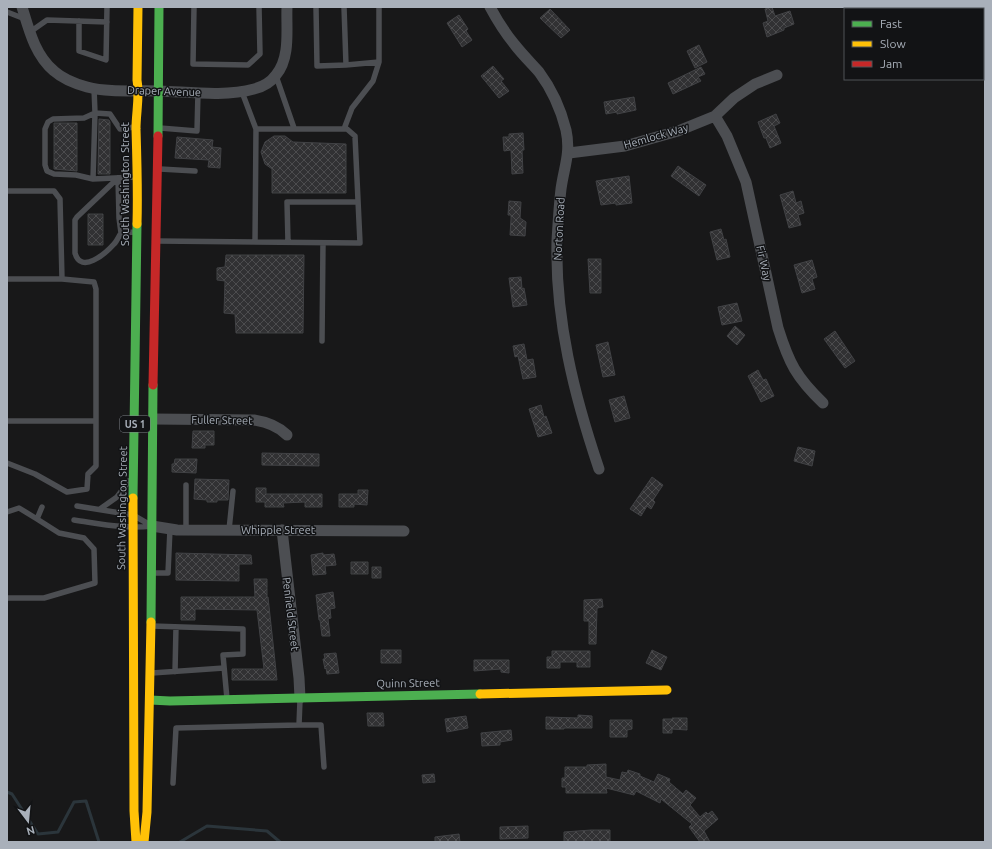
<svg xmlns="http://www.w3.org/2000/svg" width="992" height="849" viewBox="0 0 992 849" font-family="Ubuntu,sans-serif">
<defs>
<pattern id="building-cross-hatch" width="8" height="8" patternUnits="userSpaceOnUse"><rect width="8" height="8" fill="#313133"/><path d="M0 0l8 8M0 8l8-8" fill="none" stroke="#4c4c4e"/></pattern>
</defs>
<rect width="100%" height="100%" fill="#181819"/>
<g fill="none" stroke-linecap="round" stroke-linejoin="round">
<path stroke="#2b353b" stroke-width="3" d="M7 792 12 794 38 834 58 832 74 802 86 801 99 842
M180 842 207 826 267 831 280 842"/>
</g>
<path fill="url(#building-cross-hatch)" stroke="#414245" d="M772 7 775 16 790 11 794 24 784 28V30L767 37 763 23 768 21 765 9Z
M550 9 570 30 561 38 540 18Z
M459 15 468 29 466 31 472 40 462 47 447 23Z
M699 45 707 62 695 68 687 51Z
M493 66 504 79 501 81 509 91 499 98 481 76Z
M701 67 705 74 698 77 701 81 673 94 668 83Z
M634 97 636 110 617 114V112L606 114 604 102Z
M776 114 780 123 774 126 781 143 770 148 766 138H764L758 122Z
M99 119 109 120 110 122V174H98Z
M54 123H77V171L54 169Z
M523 133 524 150H522L523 173 512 174 511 150 504 151 503 137H509V134Z
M274 136H285L293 142 346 144V193H272V169L265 164 261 152 265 142Z
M177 137 213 140 212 147 221 148 220 168 208 167 209 160 175 158Z
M678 166 706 185 699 196 671 176Z
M629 176 632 203 616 205V203L601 205 596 181Z
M793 191 796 203 801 201 804 213 798 215 801 225 789 228 780 195Z
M509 201 521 202 520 218 526 222 525 236 510 235 511 219V215H508Z
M88 214H103V245H88Z
M721 229 724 240 726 239 730 257 717 260 710 232Z
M226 255H304L303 333H236L235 314 224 313 225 281 217 280V268L225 267Z
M588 259H601V293H590Z
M812 260 817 277 812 279 815 289 802 293 794 265Z
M521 277 522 289 524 288 527 305 513 307 509 278Z
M737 303 742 321 722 325 718 307Z
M735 326 745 335 737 345 727 336Z
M835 331 855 361 845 368 824 339Z
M608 342 615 375 603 377 596 345Z
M524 344 527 360 533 359 536 377 523 379 518 356 515 357 513 346Z
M758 370 763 380 766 379 774 396 761 402 748 376Z
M624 396 630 418 615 422 609 400Z
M541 405 544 417 546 416 552 433 538 437 529 409Z
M193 431H214V445H205V448H192Z
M798 447 815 451 812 466 794 461Z
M262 453 319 454V466L262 465Z
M175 459H197L196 473 172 472V464H174Z
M652 477 663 485 653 500 655 502 651 509 647 506 641 516 630 509Z
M195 479 229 480 228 500H217V502H207V500L194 499Z
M256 488H266V494H322V507H305V502L283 503 284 507H265V502H256Z
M358 490H368L367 505 354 504V507H339V494H358Z
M176 553 251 555 252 564H239V581L176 580Z
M323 553V555L334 554 336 565 325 566 326 574 313 575 311 555Z
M351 562H368V574H351Z
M372 567H381V578H372Z
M254 579H267V597H268L277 680H232V669H264L257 610 195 609V620H181V597H255Z
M333 592 335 608 330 609 331 618 328 619 330 636H322L320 620H319L316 595Z
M602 599 603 607 597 608 596 644H589V621H584V600Z
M381 650H401V663H381Z
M652 650 667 657 661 670 646 663Z
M552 651H590V667H577V662H560V668H547V657H552Z
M336 653 339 673 327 674 326 668 325 669 323 659H325L324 654Z
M474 660H509V673L501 672V669L474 671Z
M367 713H383L384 726H368Z
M578 715 592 716V728H564V729H546V717L578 718Z
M466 716 468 728 447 732 445 719Z
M672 718H687V730L672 729V733H663V719H673Z
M610 720H632V729L627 730V737H610Z
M511 730 512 740 500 742V745L482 746 481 733Z
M606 764V777L620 780 622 772 627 773 628 770 640 774V776L654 782 658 774 670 779 669 782 683 794 686 790 696 798 690 805 700 817 706 812 708 814 712 811 718 819 704 831 710 842H700L689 827 692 824 661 799 660 803 636 791 634 795 606 788 607 793H566V787H562V778H565V767H587V765Z
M434 774 435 782 423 783 422 775Z
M528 826V838L500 839V827Z
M591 830H610V842H564V832Z
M459 834 460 842H435V837Z"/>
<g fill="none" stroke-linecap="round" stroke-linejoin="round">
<path stroke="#4c4e52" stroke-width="5.5" d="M194 7 193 64 248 65 260 54 259 7
M316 7 317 66 346 65
M344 7 346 65 379 62
M7 12 25 19
M79 21V51L106 60 107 7
M30 32 47 20 107 22
M276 76 294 128
M242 92 256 129
M134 127 120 129 110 114 95 113 84 118 53 119 48 122 45 129V165L47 171 54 174 76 175 93 179 136 177
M160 128 197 131 198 92
M344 129 352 108 373 81 379 62V7
M160 169 195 171
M118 178 77 217 75 220V253C81 275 106 253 114 244 117 241 119 236 121 233
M118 178 119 218 121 233 135 232
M93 179 95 113 94 88
M7 191H54L60 199 62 279 94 282 96 289V466L88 474 87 489 67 492 35 474 7 463
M157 241 360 243 355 136 347 129H256L255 242
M288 242 287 202H358
M7 279H62
M322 341 323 243
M7 421H96
M186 485V530
M100 509 117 497 129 481
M7 512 19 508 37 519
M74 520C102 524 124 529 152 526L133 515 77 506
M229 530 233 491
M154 573H168L170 529
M7 598H44L95 583 94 549 84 538 59 533 37 519 42 507
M152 626 243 629V654L223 655 227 699
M175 672 176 627
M152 673 224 668
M300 700 299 725H321L324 767
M173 783 176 728 299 725"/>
<path stroke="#4c4e52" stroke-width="11" d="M22 7C29 30 35 55 54 71 63 79 76 84 87 87 110 93 136 90 160 91 189 92 225 97 254 89 262 87 271 82 276 75 291 57 286 28 287 7
M490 7C497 20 505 33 515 45 522 54 531 63 539 72 551 88 561 110 566 130 571 153 564 167 561 189 559 206 558 224 557 241 555 319 574 395 599 469
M715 116 727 136 746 182 778 328C789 363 796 377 823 403
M569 153 625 146 678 131 715 116 734 98 755 84 777 75
M153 419 254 420C267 422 278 426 287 435
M152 526 177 530 404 531
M282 530 299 678 300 698"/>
<path stroke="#4caf50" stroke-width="9" d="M158 136 159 7
M133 498 137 224
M151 622 153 385
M150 700 170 701 480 694"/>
<path stroke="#ffc107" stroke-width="9" d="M137 224C138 192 137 161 136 129 136 112 140 96 137 80L138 7
M133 498 134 811 136 842
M480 694 667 690
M144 842 147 812 151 622"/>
<path stroke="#c62828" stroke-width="9" d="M153 385 158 136"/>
</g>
<g text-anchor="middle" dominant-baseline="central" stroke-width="3" stroke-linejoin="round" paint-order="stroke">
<rect fill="#121315" stroke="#7c8188" stroke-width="1" x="120" y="416" width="30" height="16" rx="3"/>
<g font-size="10" font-weight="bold" fill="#a9b0ba">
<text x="135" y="424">US 1</text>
</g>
<g font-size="11" fill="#a9b0ba" stroke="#121315">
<text transform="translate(164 91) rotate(2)">Draper Avenue</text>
<text transform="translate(656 136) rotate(-16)">Hemlock Way</text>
<text transform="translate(125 184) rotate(-90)">South Washington Street</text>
<text transform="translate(559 229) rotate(-87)">Norton Road</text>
<text transform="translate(764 263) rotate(78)">Fir Way</text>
<text transform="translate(222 420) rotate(1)">Fuller Street</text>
<text transform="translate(122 508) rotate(-89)">South Washington Street</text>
<text x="278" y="530">Whipple Street</text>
<text transform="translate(291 614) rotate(83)">Penfield Street</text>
<text transform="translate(408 683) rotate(-1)">Quinn Street</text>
</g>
</g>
<rect width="992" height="849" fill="none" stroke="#a9b0ba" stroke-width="16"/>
<rect x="844" y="8" width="140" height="72" fill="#121315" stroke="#4e5257"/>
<rect x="852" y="21" width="20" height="6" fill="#4caf50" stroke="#4e5257"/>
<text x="880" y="28" font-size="12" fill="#a9b0ba">Fast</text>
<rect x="852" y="41" width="20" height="6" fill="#ffc107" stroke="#4e5257"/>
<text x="880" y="48" font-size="12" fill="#a9b0ba">Slow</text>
<rect x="852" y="61" width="20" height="6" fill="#c62828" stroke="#4e5257"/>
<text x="880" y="68" font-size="12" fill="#a9b0ba">Jam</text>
<g transform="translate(28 821) rotate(164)" stroke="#121315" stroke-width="3" paint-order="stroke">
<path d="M0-3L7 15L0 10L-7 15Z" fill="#a9b0ba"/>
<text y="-6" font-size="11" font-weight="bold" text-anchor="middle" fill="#a9b0ba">N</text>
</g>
</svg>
